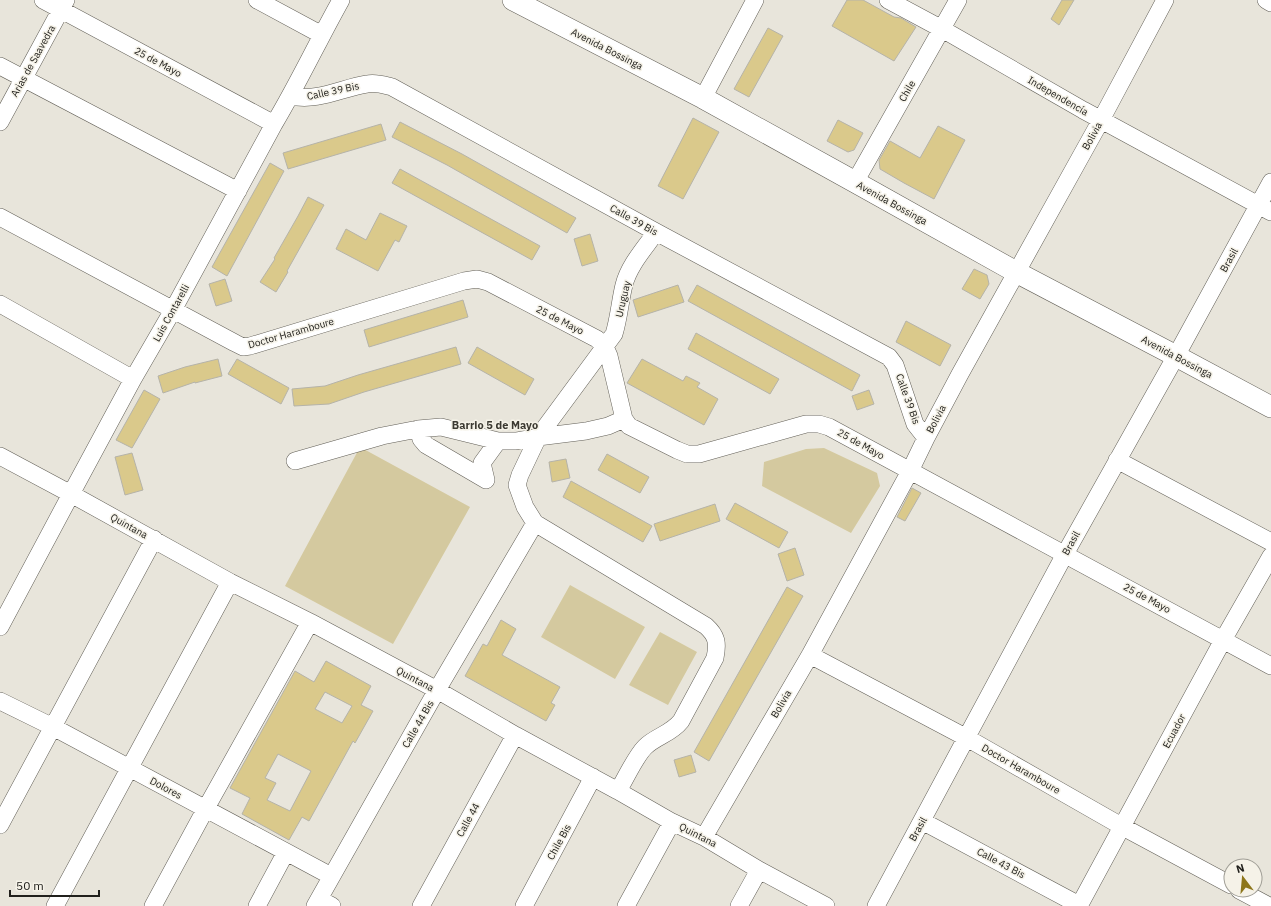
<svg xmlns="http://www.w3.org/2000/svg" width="1271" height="906" viewBox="0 0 1271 906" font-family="'IBM Plex Sans',sans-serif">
<rect width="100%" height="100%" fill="#e8e5db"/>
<path fill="#d4c99f" d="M360 447 470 507 393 644 285 586Z
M824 448 877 473 880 486 851 533 762 486 764 462 806 449Z
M570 585 645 627 615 679 541 637Z
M660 632 697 652 668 705 629 685Z"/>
<path fill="#dac98b" stroke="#b5b3a9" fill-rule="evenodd" d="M847 0H863L894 17 901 18 916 27 894 61 832 26Z
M1062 0H1074L1059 25 1051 19Z
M768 28 783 36 749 97 734 89Z
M693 118 719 132 683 199 658 186Z
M838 120 863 133 854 150 848 152 827 141Z
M400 122 462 154 576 218 567 233 447 165 392 137Z
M381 124 386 140 288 169 283 153Z
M938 126 965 140 934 199 904 183 880 169 879 160 890 141 920 158Z
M270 163 284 171 227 276 212 267Z
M400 169 540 246 532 260 392 183Z
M308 197 324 205 287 271 288 272 276 292 260 282 275 259 274 258 298 216Z
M380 213 407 226 399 242 395 240 378 271 336 249 346 229 366 240Z
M590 234 598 261 582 266 574 239Z
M974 269 987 275 989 284 980 299 962 289Z
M225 279 232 301 216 306 209 284Z
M678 285 684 302 638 317 633 300Z
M697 285 860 375 852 391 688 301Z
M463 300 468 317 369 347 364 330Z
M906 321 951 345 940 366 896 342Z
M696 333 779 379 770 394 688 349Z
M456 347 461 364 364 392 329 404 294 406 292 389 325 386 358 375Z
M477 347 534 379 525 395 468 363Z
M218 359 222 376 195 383V382L163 393 158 376 185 367Z
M237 359 289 388 281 404 228 374Z
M642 359 683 381 686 376 700 383 697 387 718 399 704 425 627 383Z
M144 390 160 399 132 448 116 440Z
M869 390 874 404 857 410 852 396Z
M132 453 143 490 125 495 115 457Z
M607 454 649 477 640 493 598 470Z
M566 459 570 478 552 482 549 462Z
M571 481 652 526 643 542 563 497Z
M912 488 921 493 905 521 897 517Z
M735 503 788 532 779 548 726 519Z
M715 504 720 521 660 541 654 524Z
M795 548 804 575 787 581 778 554Z
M787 587 803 596 709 761 694 752Z
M501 620 516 629 502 655 560 687 551 703 555 705 546 721 465 676 483 644 487 646Z
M326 661 371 686 361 705 373 711 355 743 353 741 309 821 302 817 289 840 242 814 250 798 230 788 295 671 314 682ZM325 692 352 706 342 723 315 709ZM278 754 311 771 290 811 267 800 276 783 265 778Z
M691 755 696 772 679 777 674 760Z"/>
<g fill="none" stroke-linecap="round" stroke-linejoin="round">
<defs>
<path id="minor" d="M43 0 274 124
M257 0 322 35
M888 0 942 29 1083 110 1271 212
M1266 0 1271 3
M0 66 238 191
M291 96C317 102 342 88 367 84 376 82 384 85 392 87L656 232 889 357 895 365 915 424 926 438
M703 98 755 0
M0 122 66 0
M855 182 958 0
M0 217 235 343 243 347 250 346 464 281 477 279 488 282 597 339 605 347 609 356 624 419 629 426 677 450 687 454H699L806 424H819L829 427 1271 666
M0 304 133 379
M418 429 421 439 426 445 486 480
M0 456 71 494 230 582 310 622 437 690 515 735 618 791 672 822 704 837 759 870 826 906
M1117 460 1271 542
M295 461 382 436 418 429 441 427 498 441H516L538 437 586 431 608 426 624 419
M486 480 482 463 498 441
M0 627 71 494 133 379 173 310 274 124C298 84 318 41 341 0
M810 655 967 738 1123 827 1231 885
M0 701 53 727 331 876
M618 791C626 778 635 757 645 747 656 736 671 734 681 721L715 658C718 643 717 636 706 626L535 523 525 507 517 485 520 475 538 437 614 334C619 318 620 301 624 285 629 265 645 248 656 232
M922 821 1079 905
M0 825 154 539
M704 837 810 655 910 471 926 438 960 374 1101 120 1165 0
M1239 890 1269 906
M319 899 332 906
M55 906 230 582
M153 906 205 810 310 622
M257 906 286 852
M315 906 437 690 535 523
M421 906 515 735
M524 906 593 777
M626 906 672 822
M739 906 759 870
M876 906 1065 554 1176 356 1271 182
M1079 906 1223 640 1271 556"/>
<path id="major" d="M513 0 703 98 855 182 1016 272 1176 356 1271 407"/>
</defs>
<use href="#minor" stroke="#625f57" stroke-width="18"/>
<use href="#major" stroke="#625f57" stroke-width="22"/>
<use href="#minor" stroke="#fff" stroke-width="17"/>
<use href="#major" stroke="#fff" stroke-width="21"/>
</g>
<g text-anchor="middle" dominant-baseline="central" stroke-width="3" stroke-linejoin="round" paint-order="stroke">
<g font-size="10" fill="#21201c" stroke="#f5f2e8">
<text transform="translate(607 49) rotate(27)">Avenida Bossinga</text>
<text transform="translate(33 61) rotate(-61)">Arias de Saavedra</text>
<text transform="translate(158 62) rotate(28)">25 de Mayo</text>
<text transform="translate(333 91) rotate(-12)">Calle 39 Bis</text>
<text transform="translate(907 91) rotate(-60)">Chile</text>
<text transform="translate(1058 96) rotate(30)">Independencía</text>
<text transform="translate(1092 136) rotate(-61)">Bolivia</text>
<text transform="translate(892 203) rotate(29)">Avenida Bossinga</text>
<text transform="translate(634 220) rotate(29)">Calle 39 Bis</text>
<text transform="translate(1229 260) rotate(-61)">Brasil</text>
<text transform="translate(623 299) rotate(-77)">Uruguay</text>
<text transform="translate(171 313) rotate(-61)">Luis Contarelli</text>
<text transform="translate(560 320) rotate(27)">25 de Mayo</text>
<text transform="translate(291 333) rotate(-16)">Doctor Haramboure</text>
<text transform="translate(1177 357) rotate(28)">Avenida Bossinga</text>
<text transform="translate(908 399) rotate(70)">Calle 39 Bis</text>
<text transform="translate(936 419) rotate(-62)">Bolivia</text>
<text transform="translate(861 444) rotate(29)">25 de Mayo</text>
<text transform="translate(129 526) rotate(29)">Quintana</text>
<text transform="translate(1071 543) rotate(-61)">Brasil</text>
<text transform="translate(1147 598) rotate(28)">25 de Mayo</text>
<text transform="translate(415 679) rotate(28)">Quintana</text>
<text transform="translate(781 704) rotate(-60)">Bolivia</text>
<text transform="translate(418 724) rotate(-60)">Calle 44 Bis</text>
<text transform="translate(1174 731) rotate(-62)">Ecuador</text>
<text transform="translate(1021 769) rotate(30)">Doctor Haramboure</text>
<text transform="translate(166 788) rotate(28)">Dolores</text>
<text transform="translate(468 820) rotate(-61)">Calle 44</text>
<text transform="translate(918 829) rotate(-61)">Brasil</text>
<text transform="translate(698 835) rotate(27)">Quintana</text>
<text transform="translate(559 842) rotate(-61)">Chile Bis</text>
<text transform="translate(1001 863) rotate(28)">Calle 43 Bis</text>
</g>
<g font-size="11" font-weight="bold" fill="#3b3931" stroke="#f5f2e8">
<text x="495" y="425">Barrio 5 de Mayo</text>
</g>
</g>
<g transform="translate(1243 878) rotate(344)"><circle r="19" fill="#f5f2e8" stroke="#a09e96"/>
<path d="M0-3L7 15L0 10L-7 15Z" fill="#8d761b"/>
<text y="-6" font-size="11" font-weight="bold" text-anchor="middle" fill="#21201c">N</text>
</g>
<path d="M10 890v6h89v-6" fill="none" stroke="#21201c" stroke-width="2"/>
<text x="16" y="890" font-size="12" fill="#21201c" stroke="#f5f2e8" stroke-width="3" paint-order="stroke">50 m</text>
</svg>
